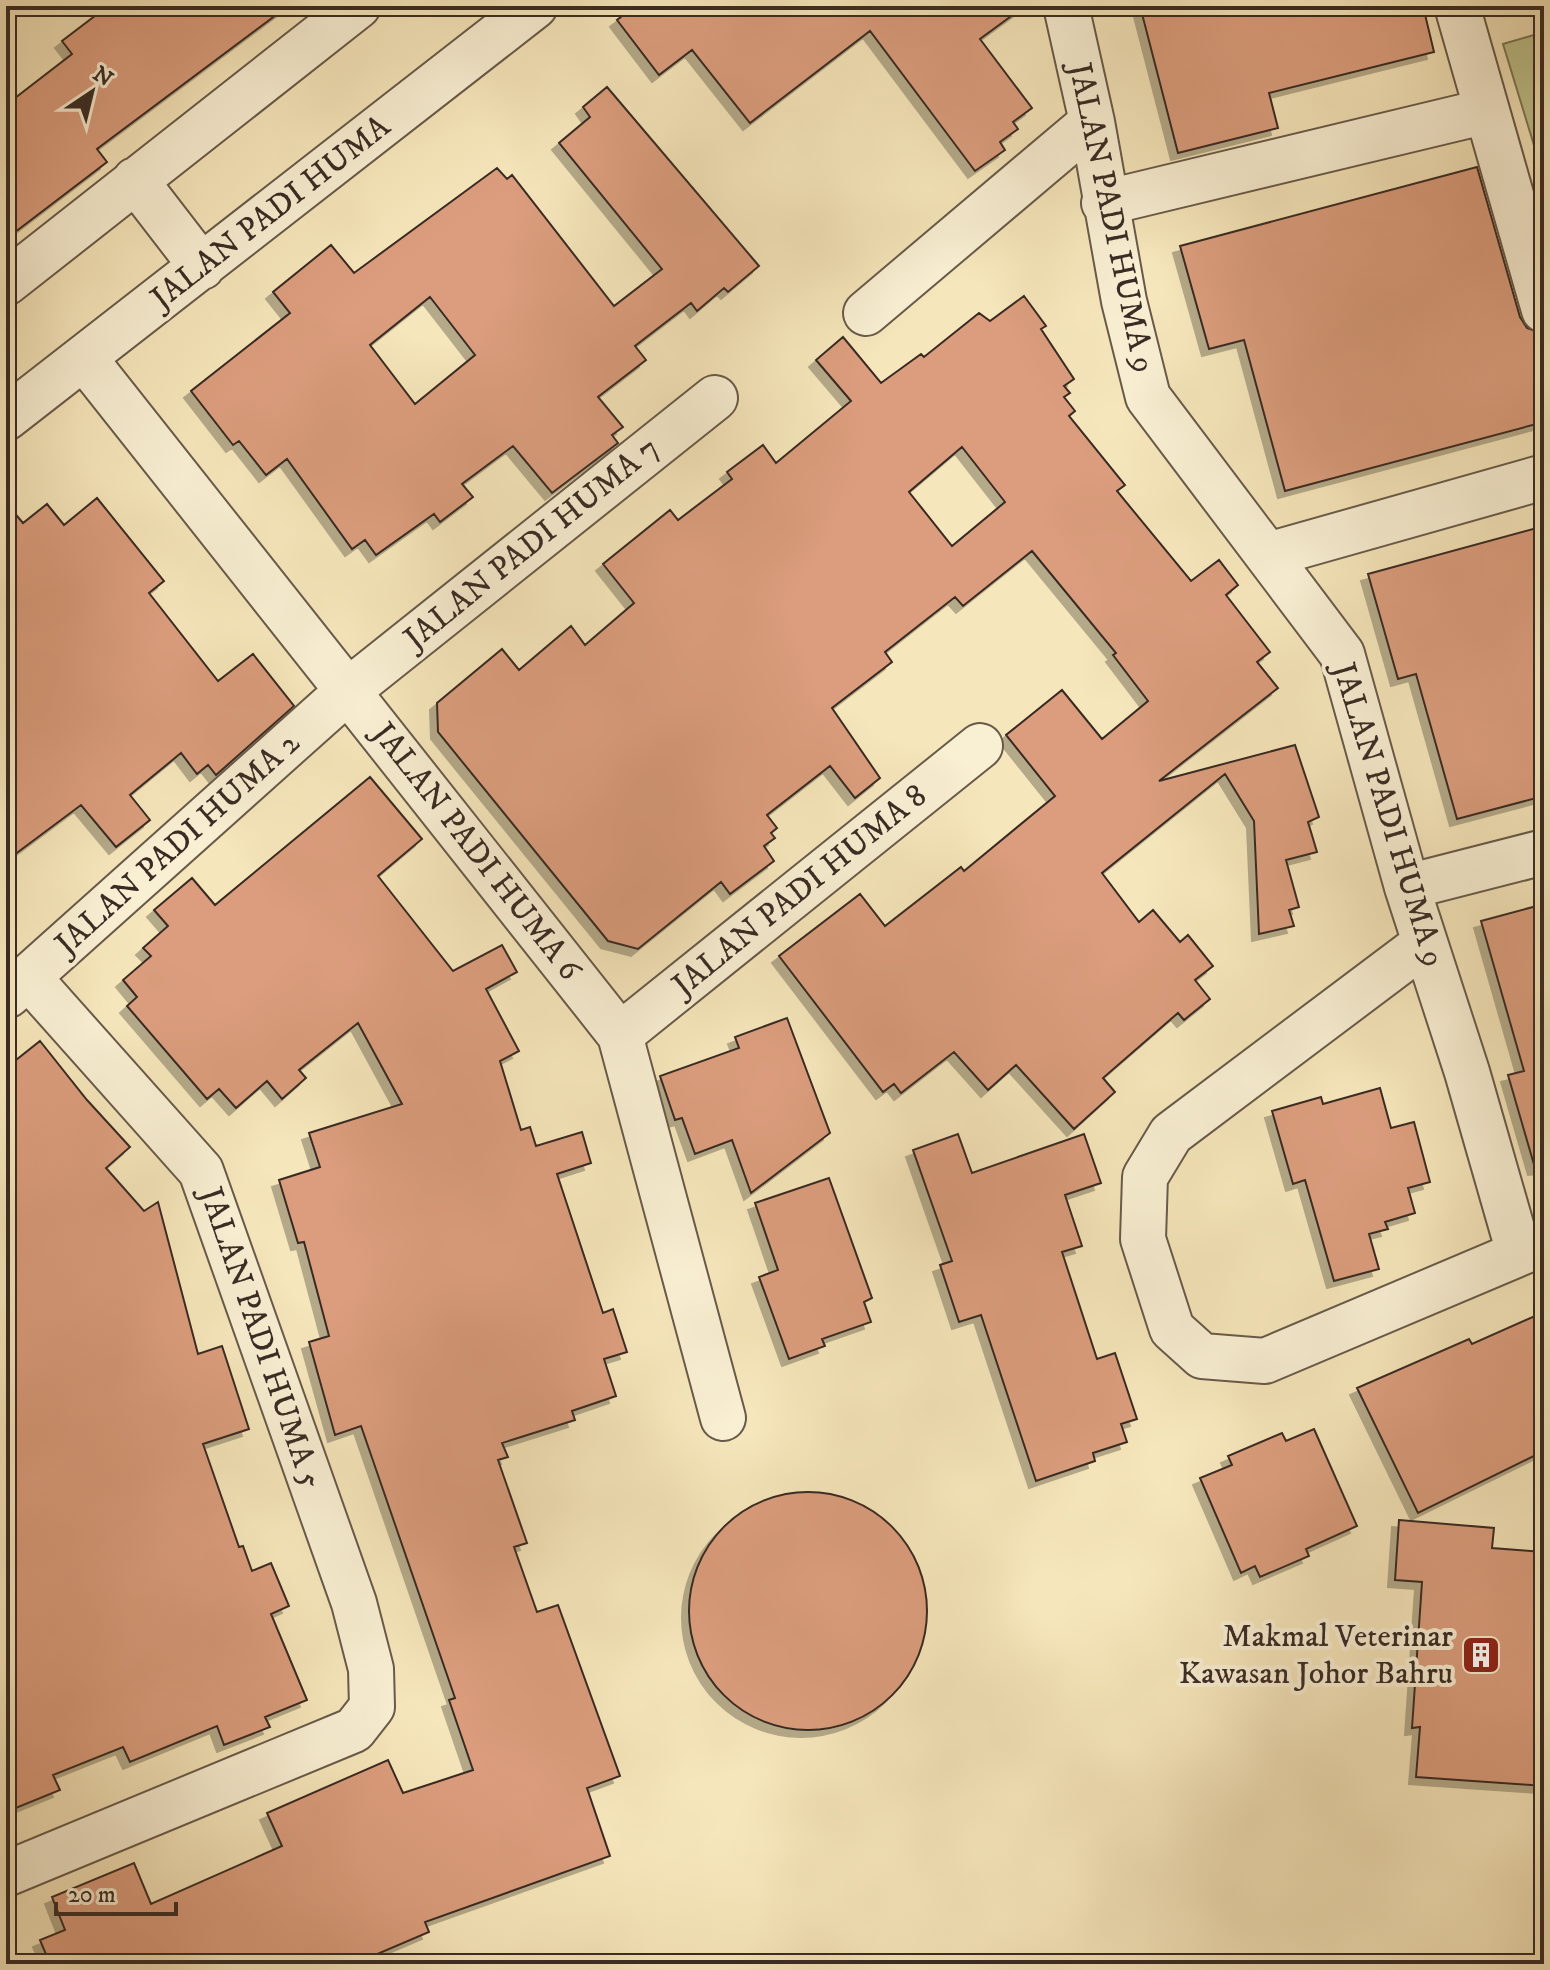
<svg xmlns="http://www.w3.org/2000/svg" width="1550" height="1970" viewBox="0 0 1550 1970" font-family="'IM FELL DW Pica',serif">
<defs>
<filter id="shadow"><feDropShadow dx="-7" dy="7" stdDeviation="0" flood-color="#0004"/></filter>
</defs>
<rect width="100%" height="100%" fill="#f6e6bb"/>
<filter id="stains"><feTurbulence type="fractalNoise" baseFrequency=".0025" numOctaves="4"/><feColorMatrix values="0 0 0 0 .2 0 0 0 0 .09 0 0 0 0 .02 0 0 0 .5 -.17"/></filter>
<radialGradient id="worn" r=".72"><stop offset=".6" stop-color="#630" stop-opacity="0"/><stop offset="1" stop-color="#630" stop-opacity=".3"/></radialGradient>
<path fill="#c0c48d" stroke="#7c7858" stroke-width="2" d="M1544 32V178L1503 44Z"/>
<path fill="#db9d7d" stroke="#392b24" stroke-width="2" fill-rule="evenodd" filter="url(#shadow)" d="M108 6H288L97 149 107 162 6 239V105L72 54 62 41Z
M635 6H1025L980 39 1032 108 1013 122 1018 129 1000 142 1005 150 975 171 870 31 750 123 692 50 659 75 617 20Z
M1140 6H1423L1434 52 1269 93 1278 128 1178 153Z
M607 87 759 266 728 292 724 288 697 311 691 303 635 346 646 360 598 397 623 427 612 435 618 443 552 493 513 446 462 484 473 497 440 522 434 514 376 555 365 540 352 549 287 459 266 475 239 441 233 445 191 391 290 313 273 292 331 245 354 273 497 168 507 179 512 175 614 306 662 269 559 143 590 117 583 107ZM430 297 475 355 415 404 370 345Z
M1477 167 1520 317 1527 328 1544 334V422L1285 491 1244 340 1209 349 1180 246Z
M1024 296 1046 326 1041 329 1074 379 1064 386 1070 393 1064 397 1075 411 1069 416 1125 485 1117 491 1191 581 1219 560 1238 585 1226 595 1270 652 1257 662 1278 688 1159 781 1295 745 1319 817 1308 822 1317 852 1286 860 1299 907 1289 910 1294 926 1259 934 1254 821 1225 774 1102 873 1139 922 1153 910 1180 942 1188 935 1213 966 1195 980 1210 999 1184 1020 1178 1013 1103 1078 1115 1092 1074 1129 1016 1065 988 1090 954 1052 901 1093 894 1084 883 1092 779 956 860 894 885 926 961 867 964 871 1055 796 1006 735 1062 690 1102 739 1148 701 1113 655 1116 653 1032 551 963 606 955 597 885 652 892 662 832 708 880 778 855 798 830 766 767 815 777 828 771 833 775 838 764 846 774 861 730 894 721 882 638 949 608 941 438 732 437 703 502 649 519 670 571 626 585 645 634 603 603 564 670 510 678 520 732 479 727 472 763 445 776 463 851 401 816 360 843 337 881 383 921 354 924 357 979 313 990 321ZM962 447 1005 502 952 546 909 492Z
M97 498 164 581 149 593 218 681 253 654 294 706 216 775 208 765 197 774 181 753 130 795 150 820 116 847 81 805 6 861V503L23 523 47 504 64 525Z
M1544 526V796L1457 819 1416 674 1398 679 1368 574Z
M370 777 422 839 378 876 453 971 502 945 517 972 486 989 519 1051 500 1061 521 1130 530 1127 536 1146 582 1132 591 1163 557 1174 603 1313 613 1309 627 1352 604 1359 616 1396 572 1411 575 1420 502 1443 508 1457 498 1460 527 1543 514 1547 537 1612 558 1605 620 1776 587 1788 610 1856 425 1922 429 1932 354 1964H50L40 1940 65 1930 52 1897 134 1863 151 1904 282 1846 267 1813 388 1760 403 1793 473 1770 449 1700 455 1698 361 1426 335 1435 309 1342 329 1336 304 1242 298 1243 279 1180 320 1167 309 1133 402 1104 358 1023 299 1070 306 1078 282 1099 267 1081 236 1108 219 1089 207 1099 127 1006 137 997 123 980 151 956 143 948 168 926 154 910 192 878 215 905Z
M1544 904V1167L1535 1168 1508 1075 1524 1071 1481 921Z
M787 1018 830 1133 751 1193 732 1140 695 1154 682 1118 675 1120 660 1076 739 1048 735 1037Z
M40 1041 87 1100 130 1147 106 1168 144 1211 158 1202 198 1354 222 1346 249 1429 203 1444 239 1547 243 1546 252 1571 271 1563 289 1606 271 1614 307 1700 265 1717 270 1727 224 1745 217 1726 130 1762 123 1747 53 1775 60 1790 6 1812V1068Z
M1380 1088 1391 1128 1414 1122 1430 1182 1408 1188 1415 1213 1385 1222 1388 1229 1369 1234 1379 1269 1334 1281 1305 1180 1293 1184 1272 1111 1321 1097 1323 1104Z
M958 1134 972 1173 1084 1134 1101 1183 1065 1195 1082 1246 1062 1252 1097 1359 1115 1353 1137 1419 1121 1424 1127 1442 1093 1453 1095 1461 1036 1481 981 1315 959 1322 940 1265 952 1261 913 1150Z
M829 1178 872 1298 864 1302 871 1322 822 1339 825 1346 789 1359 759 1277 778 1270 755 1203Z
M1544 1312V1451L1418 1513 1357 1388 1469 1339 1472 1344Z
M1314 1429 1357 1526 1306 1549 1309 1556 1260 1577 1255 1566 1241 1573 1200 1478 1232 1465 1228 1456 1282 1433 1286 1441Z
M689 1611a119 119 0 1 1 238 0a119 119 0 1 1-238 0Z
M1399 1520 1494 1528 1492 1548 1544 1552V1786L1416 1777 1420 1727 1412 1728 1422 1582 1395 1580Z"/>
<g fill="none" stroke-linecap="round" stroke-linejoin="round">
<defs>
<path id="minor" d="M1066 6 1092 122 1124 301 1148 397 1342 654 1407 887 1467 1072 1519 1253
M1457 6 1544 310
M135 180 202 267
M1104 203 1487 111
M6 283 358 6
M866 313 1092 122
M84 358 620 1035 723 1418
M6 418 535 6
M1268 555 1544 477
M1407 887 1544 852
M1425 943 1171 1134 1145 1177 1143 1239 1172 1329 1202 1356 1265 1361 1544 1243
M8 995 349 690 715 398
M620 1035 980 746
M6 1874 354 1730 372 1707 371 1669 354 1603 201 1171 29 978"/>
</defs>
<use href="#minor" stroke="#685a4a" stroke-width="48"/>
<use href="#minor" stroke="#f9efd3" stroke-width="44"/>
</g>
<defs>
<symbol id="building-square" viewBox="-11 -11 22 22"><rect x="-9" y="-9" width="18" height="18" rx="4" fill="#8f2418" stroke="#f9efd3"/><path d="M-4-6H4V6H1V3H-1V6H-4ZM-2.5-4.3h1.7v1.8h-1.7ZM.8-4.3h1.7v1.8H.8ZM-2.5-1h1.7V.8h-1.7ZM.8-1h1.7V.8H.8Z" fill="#fff"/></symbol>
</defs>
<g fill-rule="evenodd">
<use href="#building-square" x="1459" y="1633" width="44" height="44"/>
</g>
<g text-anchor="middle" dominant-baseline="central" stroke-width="8" stroke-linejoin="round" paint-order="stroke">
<g font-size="32" fill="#392b24" stroke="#f9efd3">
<text transform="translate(271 213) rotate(-38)">JALAN PADI HUMA</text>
<text transform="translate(1111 218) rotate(78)">JALAN PADI HUMA 9</text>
<text transform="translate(532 544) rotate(-39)">JALAN PADI HUMA 7</text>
<text transform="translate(1388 815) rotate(73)">JALAN PADI HUMA 9</text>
<text transform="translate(178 844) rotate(-42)">JALAN PADI HUMA 2</text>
<text transform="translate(476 852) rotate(52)">JALAN PADI HUMA 6</text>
<text transform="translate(800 891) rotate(-39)">JALAN PADI HUMA 8</text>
<text transform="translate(260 1338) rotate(71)">JALAN PADI HUMA 5</text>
</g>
<g font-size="32" fill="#392b24" stroke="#f9efd3" text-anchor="end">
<text x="1453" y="1637">Makmal Veterinar<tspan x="1453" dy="37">Kawasan Johor Bahru</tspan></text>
</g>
</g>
<rect width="1550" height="1970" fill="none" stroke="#f6e6bb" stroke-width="32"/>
<rect x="8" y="8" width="1534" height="1954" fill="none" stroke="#392b24" stroke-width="4"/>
<rect x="16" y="16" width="1518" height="1938" fill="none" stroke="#392b24" stroke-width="2"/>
<g transform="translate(92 92) rotate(35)" stroke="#f9efd3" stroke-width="6" paint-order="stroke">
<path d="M0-6L14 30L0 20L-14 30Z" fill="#392b24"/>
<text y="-12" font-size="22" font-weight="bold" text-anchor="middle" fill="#392b24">N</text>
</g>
<path d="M56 1902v12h120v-12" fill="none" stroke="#392b24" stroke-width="4"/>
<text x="68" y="1902" font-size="24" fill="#392b24" stroke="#f9efd3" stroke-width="6" paint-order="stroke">20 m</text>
<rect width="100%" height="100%" filter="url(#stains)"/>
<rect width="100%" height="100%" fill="url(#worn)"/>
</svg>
